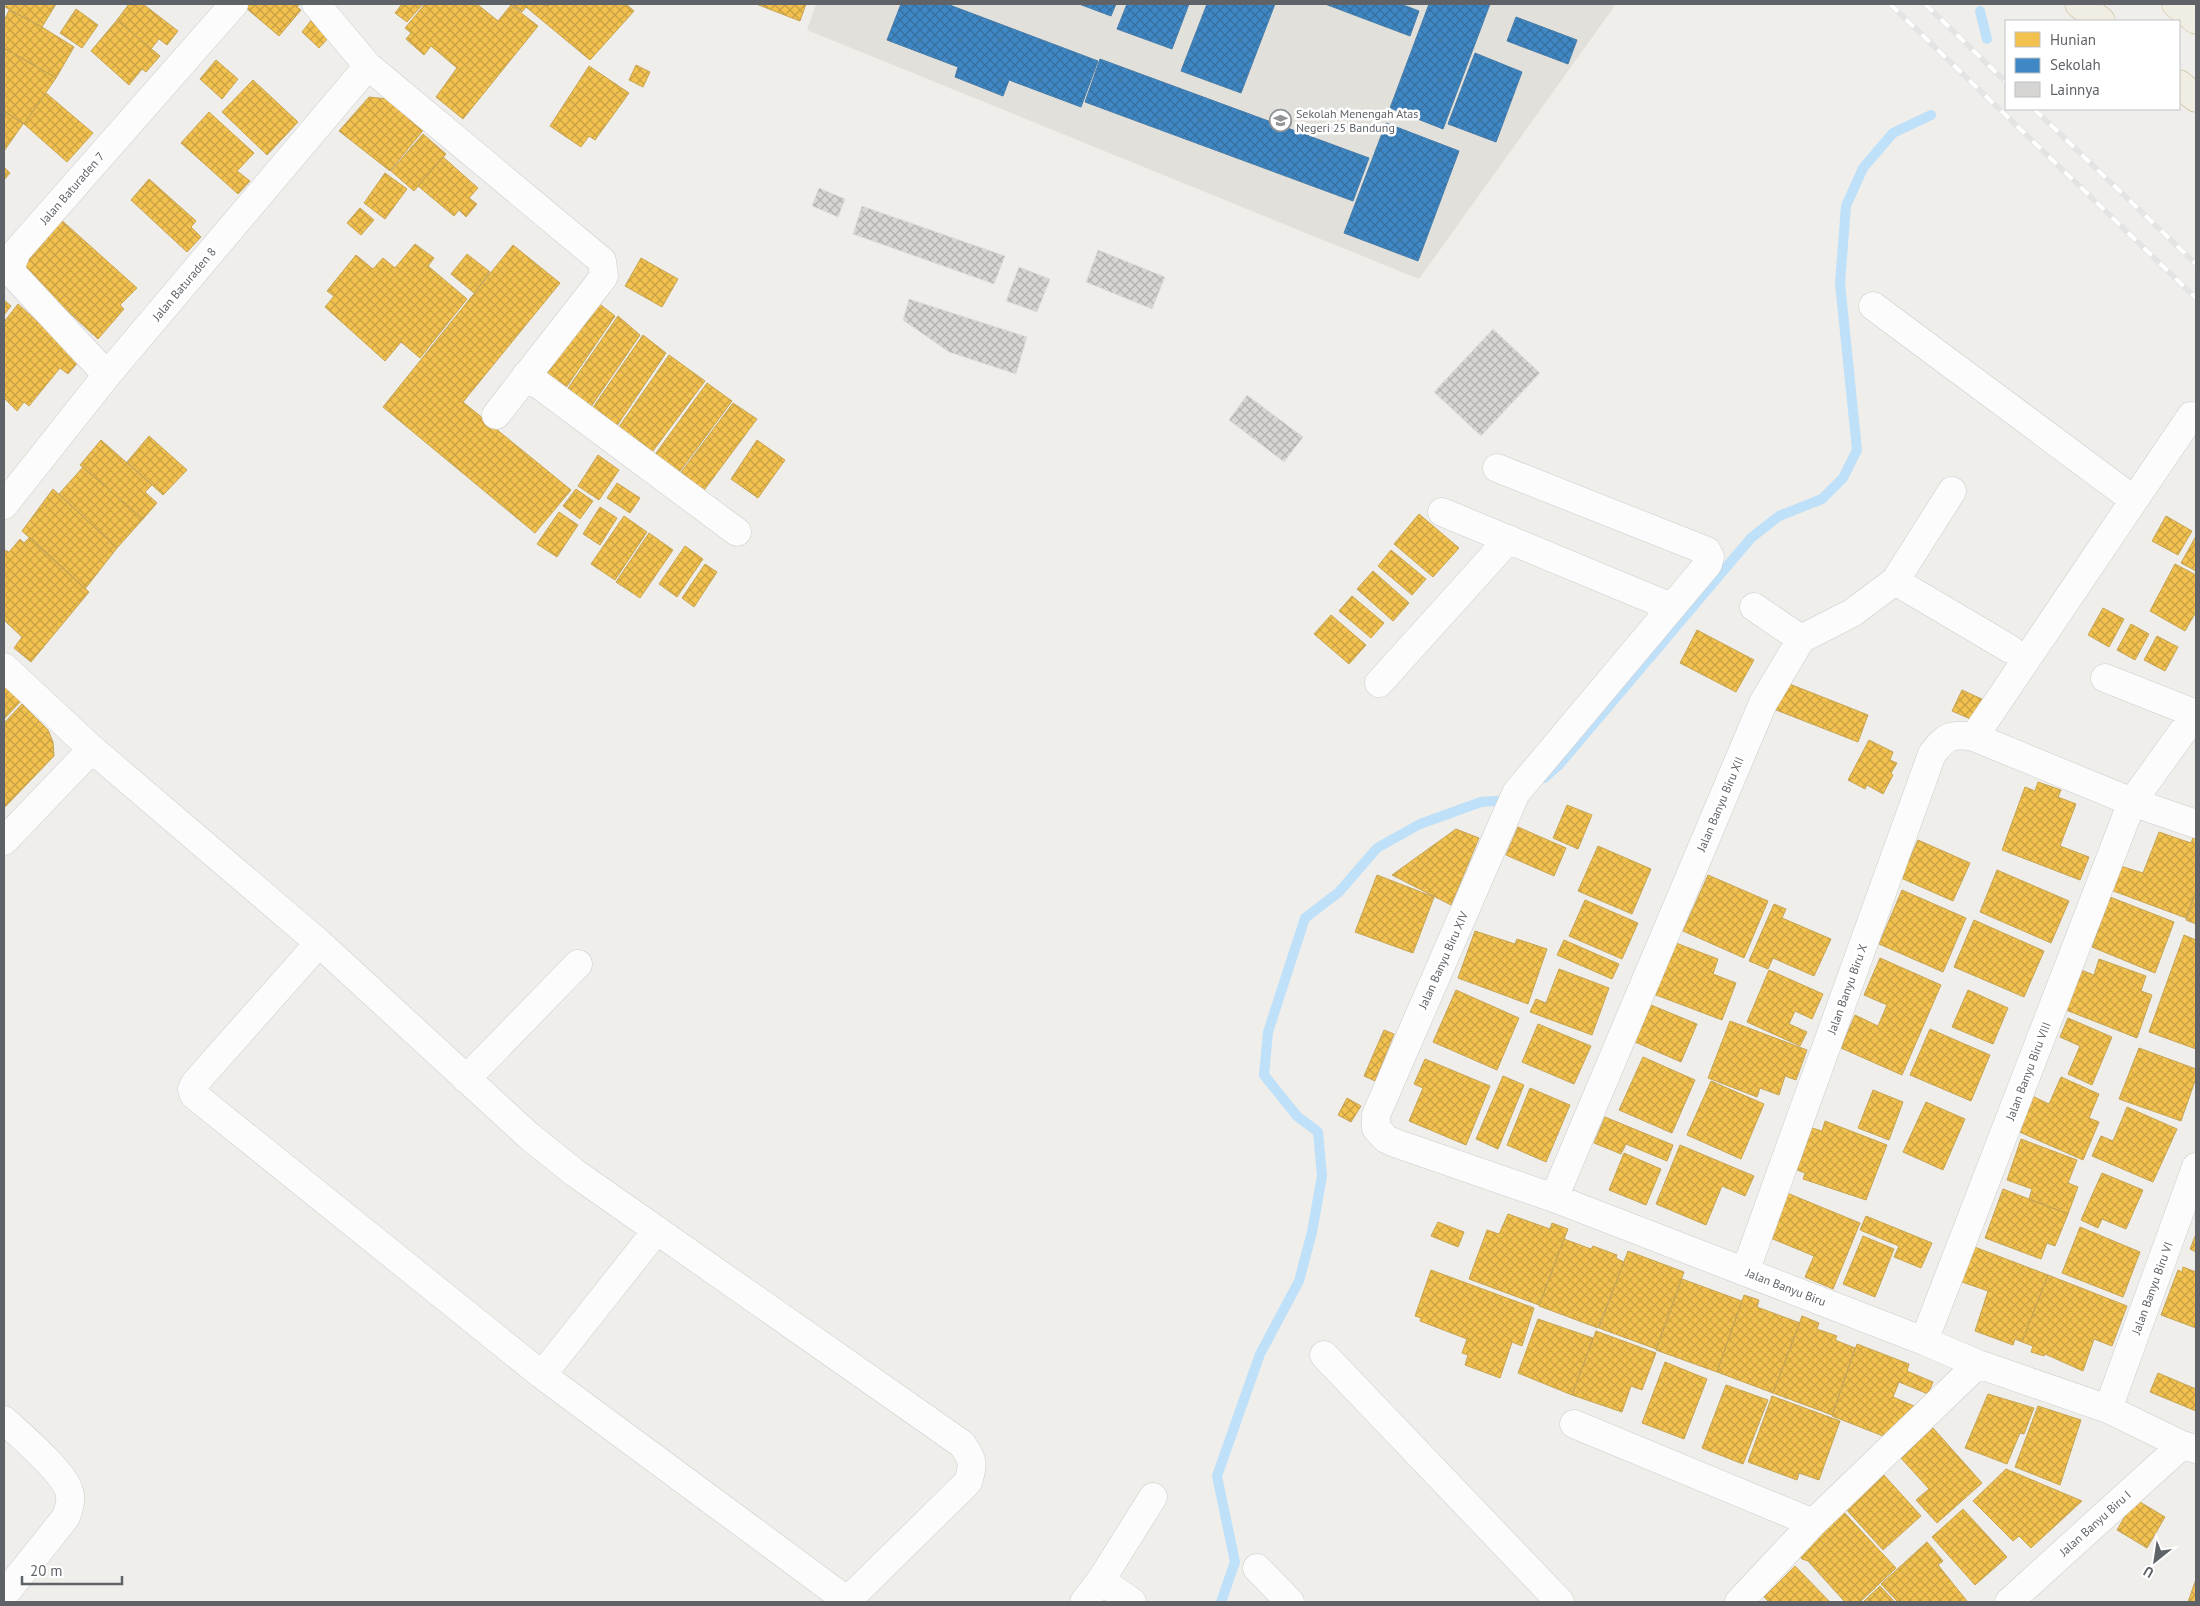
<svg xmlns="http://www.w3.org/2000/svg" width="2200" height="1606" viewBox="0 0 2200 1606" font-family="'PT Sans',sans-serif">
<defs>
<pattern id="homes-cross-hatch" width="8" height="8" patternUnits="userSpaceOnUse" patternTransform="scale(1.25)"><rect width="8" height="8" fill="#f2c14e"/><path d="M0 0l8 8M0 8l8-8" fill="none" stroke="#c7a045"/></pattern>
<pattern id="schools-cross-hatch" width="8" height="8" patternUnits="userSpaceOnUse" patternTransform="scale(1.25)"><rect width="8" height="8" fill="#3f88c5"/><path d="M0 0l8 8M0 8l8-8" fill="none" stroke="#366e9c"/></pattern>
<pattern id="building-cross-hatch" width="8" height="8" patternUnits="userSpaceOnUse" patternTransform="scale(1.25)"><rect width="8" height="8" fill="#d6d5d3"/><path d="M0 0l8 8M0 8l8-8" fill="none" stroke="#b1b0af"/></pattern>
</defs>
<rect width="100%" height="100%" fill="#efeeea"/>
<path fill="#e2e0da" d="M816 4H1616L1419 279 807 30Z"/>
<path fill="url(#homes-cross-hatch)" stroke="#c6a556" d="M7 4H56L42 27 5 7Z
M129 4H143L178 31 167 45 159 39 151 49 117 20Z
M250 4H300L297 7 301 10 279 36 246 8Z
M402 4H423L407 22 395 13Z
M425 4H477L498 21 511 5 538 26 463 119 436 97 457 68 431 46 424 55 406 39 411 33 405 28Z
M511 4H546L548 6 550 4H626L634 11 590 60 526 7 522 12Z
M756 4H806L800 21Z
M76 9 98 25 82 48 60 33Z
M9 10 42 27 74 47 56 78 4 48V21Z
M313 18 331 35 319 48 302 32Z
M117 20 160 56 146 72 142 69 129 85 91 51Z
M4 48 56 78 24 124 4 111Z
M216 60 238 79 222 99 200 79Z
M636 65 650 72 643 87 629 80Z
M589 66 629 93 595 140 589 136 581 147 550 126Z
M253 80 298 122 267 155 222 112Z
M46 93 93 133 67 162 24 124Z
M369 97 388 99 425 128 390 171 339 131Z
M4 111 23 124 4 151Z
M209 112 254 153 237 171 250 181 238 194 181 143Z
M423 134 446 154 414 191 391 171Z
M443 157 478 188 469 198 477 204 466 217 459 210 454 216 418 186Z
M4 167 10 173 4 180Z
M385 173 407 189 385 219 364 203Z
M149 179 196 221 191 227 201 237 187 252 131 200Z
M360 208 374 220 361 235 347 223Z
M58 217 137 288 120 305 124 309 98 339 21 268 49 236 45 232Z
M415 244 434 258 428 266 467 299 420 358 401 342 385 361 325 307 334 296 327 291 356 255 373 269 383 258 395 268Z
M513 245 560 283 463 402 571 490 535 533 383 407Z
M467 254 490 272 474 293 451 274Z
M641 258 678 279 662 307 625 286Z
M592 298 615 316 561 395 536 379Z
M4 300 11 306 4 315Z
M18 304 80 360 68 374 60 368 29 406 24 402 17 411 4 398V322Z
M618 316 640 335 586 414 562 397Z
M643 335 666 353 612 433 587 416Z
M669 355 705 381 647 459 614 434Z
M707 383 732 401 675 478 651 460Z
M733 403 757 419 699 497 676 479Z
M149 436 187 470 163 495 127 462Z
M101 440 152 485 145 492 157 503 143 519 80 465Z
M757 440 785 460 758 498 731 479Z
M598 455 619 470 599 500 578 486Z
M83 467 143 519 117 548 59 494Z
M617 483 640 498 630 513 607 498Z
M53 489 117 548 85 589 22 531Z
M576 489 593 501 580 519 563 506Z
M600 507 617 518 600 545 583 534Z
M559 512 578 525 557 557 537 544Z
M1419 514 1459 548 1433 577 1394 544Z
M624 516 647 532 615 580 591 564Z
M2166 516 2192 531 2178 555 2152 541Z
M649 533 673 550 640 598 616 582Z
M2196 536V571L2181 563Z
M30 537 89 592 31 662 14 648 22 637 4 620V550L9 552 20 539 24 543Z
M685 546 703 559 677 597 659 584Z
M1391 550 1426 579 1412 595 1378 566Z
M705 564 717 572 694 607 682 598Z
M2175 564 2196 575V612L2185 631 2150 611Z
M1373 571 1409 603 1393 621 1357 589Z
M1352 596 1384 623 1371 638 1339 611Z
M2103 608 2124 619 2109 647 2088 635Z
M1331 615 1366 645 1349 664 1314 634Z
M2131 624 2149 634 2135 660 2117 650Z
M1697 630 1754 660 1736 692 1680 663Z
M2157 636 2178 647 2165 671 2144 660Z
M4 680 23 699 4 719Z
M1782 681 1868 715 1858 742 1771 708Z
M1962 690 1984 700 1975 721 1952 711Z
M22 704 48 730 53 742 54 756 4 808V723Z
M1869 740 1893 752 1890 760 1897 763 1891 773 1893 775 1883 794 1867 785 1865 789 1848 780Z
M2038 782 2061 790 2058 797 2076 804 2060 846 2089 857 2080 880 2002 850 2025 787 2035 791Z
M1567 805 1592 815 1578 849 1553 838Z
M1518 827 1566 848 1554 876 1506 855Z
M1456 829 1479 838 1451 905 1392 875Z
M2159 832 2191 843 2194 835 2196 836V891L2186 918 2108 889 2117 865 2143 873Z
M1918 840 1970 863 1953 901 1901 878Z
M1598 846 1651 869 1632 914 1578 891Z
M1997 870 2069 901 2051 943 1980 912Z
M1377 875 1434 897 1413 953 1355 932Z
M1708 875 1768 901 1744 958 1683 931Z
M1902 890 1966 918 1943 972 1879 944Z
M2196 891V924L2186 920Z
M2110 897 2174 922 2155 973 2092 947Z
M1585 900 1638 923 1622 959 1569 936Z
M1774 904 1786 909 1782 918 1831 939 1814 976 1773 958 1768 969 1749 961Z
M1974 920 2044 951 2024 997 1954 967Z
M1475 931 1515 944 1517 939 1547 949 1528 1004 1458 978Z
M2184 935 2196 940V1049L2149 1032Z
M1564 940 1619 964 1612 979 1557 955Z
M1668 940 1718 959 1713 974 1736 983 1722 1020 1648 992Z
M1880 958 1941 985 1902 1075 1841 1048 1855 1015 1878 1026 1887 1005 1864 995Z
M2099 959 2146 976 2141 991 2152 995 2137 1038 2066 1010 2081 970 2094 975Z
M1559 969 1609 988 1592 1035 1530 1012 1536 999 1546 1003Z
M1769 970 1823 994 1812 1019 1795 1011 1789 1024 1807 1032 1800 1046 1747 1022Z
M1456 990 1519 1018 1497 1070 1433 1042Z
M1968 990 2008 1008 1993 1044 1952 1027Z
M1651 1005 1697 1024 1681 1062 1635 1042Z
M2068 1018 2112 1037 2092 1085 2068 1074 2080 1046 2060 1037Z
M1730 1021 1807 1050 1796 1080 1785 1076 1779 1095 1760 1088 1757 1097 1708 1078Z
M1538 1024 1591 1046 1574 1084 1522 1062Z
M1930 1029 1990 1055 1971 1101 1910 1075Z
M1384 1030 1394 1034 1375 1081 1364 1076Z
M2139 1048 2196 1069V1078L2181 1121 2119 1099Z
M1643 1057 1695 1080 1672 1133 1619 1110Z
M1425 1059 1490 1086 1466 1145 1409 1121 1423 1088 1414 1084Z
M1503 1076 1524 1085 1498 1149 1476 1139Z
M2061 1077 2099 1094 2089 1118 2099 1122 2083 1160 2015 1130 2030 1095 2049 1104Z
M1711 1081 1764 1104 1741 1159 1687 1135Z
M1530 1088 1570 1105 1546 1162 1507 1145Z
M1873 1090 1903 1102 1889 1140 1858 1128Z
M1347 1098 1361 1106 1351 1122 1338 1115Z
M1926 1102 1965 1119 1943 1170 1903 1152Z
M2127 1107 2177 1129 2153 1182 2092 1156 2101 1136 2113 1141Z
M1605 1117 1673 1145 1667 1161 1626 1144 1621 1154 1594 1143Z
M1825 1121 1887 1145 1866 1200 1803 1179 1805 1173 1797 1170 1812 1128 1822 1131Z
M2021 1139 2077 1160 2068 1183 2078 1187 2068 1214 2029 1199 2032 1189 2007 1180Z
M1680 1145 1754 1176 1745 1196 1722 1186 1706 1225 1656 1204Z
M1624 1153 1661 1169 1646 1205 1609 1190Z
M2102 1173 2143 1190 2126 1229 2102 1219 2098 1228 2081 1220Z
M2003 1189 2068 1214 2055 1246 2047 1243 2041 1259 1985 1238Z
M1787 1193 1860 1223 1833 1289 1805 1277 1814 1256 1768 1237Z
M1508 1214 1550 1229 1552 1223 1568 1229 1539 1305 1469 1279 1487 1230 1499 1234Z
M1866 1216 1932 1243 1921 1268 1894 1257 1899 1246 1860 1230Z
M1438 1222 1464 1232 1458 1247 1431 1236Z
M2080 1227 2140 1252 2123 1297 2062 1273Z
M2196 1234V1252L2190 1249Z
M1863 1236 1894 1249 1875 1297 1843 1284Z
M1564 1239 1591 1249 1593 1246 1617 1255 1616 1258 1624 1262 1598 1328 1539 1306Z
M1972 1246 2048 1275 2022 1342 2015 1339 2013 1345 1975 1331 1988 1291 1959 1281Z
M1628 1251 1684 1272 1656 1349 1599 1328Z
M2183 1267 2196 1272V1328L2161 1315 2178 1270 2182 1272Z
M1431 1270 1534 1308 1522 1346 1512 1342 1500 1378 1465 1365 1468 1355 1462 1353 1467 1339 1420 1321 1421 1318 1415 1316Z
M2048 1275 2127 1306 2112 1346 2094 1339 2083 1371 2045 1354 2044 1356 2031 1352 2033 1346 2022 1342Z
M1682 1279 1742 1301 1717 1372 1656 1350Z
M1744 1295 1759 1300 1757 1307 1800 1323 1773 1393 1717 1372Z
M1802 1316 1819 1323 1817 1329 1837 1336 1835 1340 1855 1348 1832 1415 1773 1393Z
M1538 1319 1593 1338 1572 1395 1518 1373Z
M1596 1331 1656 1353 1642 1390 1631 1386 1622 1412 1572 1395Z
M1857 1344 1909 1364 1907 1371 1933 1382 1928 1394 1899 1382 1893 1397 1914 1406 1883 1436 1832 1416Z
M1665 1362 1707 1379 1684 1439 1642 1423Z
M2158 1373 2196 1389V1411L2150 1392Z
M1726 1385 1768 1400 1743 1464 1702 1448Z
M1988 1394 2034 1408 2024 1434 2020 1433 2007 1464 1965 1448Z
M1772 1396 1840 1421 1819 1480 1799 1473 1797 1480 1748 1462Z
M2038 1406 2081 1420 2060 1485 2015 1467Z
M1933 1428 1982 1483 1937 1523 1916 1500 1929 1489 1900 1457Z
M2006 1469 2082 1501 2031 1548 2019 1536 2013 1541 1973 1501Z
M1883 1474 1921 1516 1883 1550 1845 1508Z
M2135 1499 2165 1517 2147 1548 2117 1530Z
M1839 1507 1896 1568 1860 1602H1845L1808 1561 1802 1559 1793 1549Z
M1963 1509 2007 1557 1975 1585 1932 1537Z
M1927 1542 1943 1561 1938 1565 1967 1601 1965 1602H1898L1881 1584Z
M1795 1566 1830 1602H1769L1764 1597Z
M2196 1579V1602H2188Z
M1880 1586 1895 1602H1863Z"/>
<path fill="url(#schools-cross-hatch)" stroke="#497da9" d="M901 4H947L1098 61 1081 107 1009 80 1003 96 955 77 958 67 887 40Z
M1079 4H1116L1111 16Z
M1127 4H1189L1172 49 1117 29Z
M1207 4H1275L1241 93 1181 71Z
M1325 4H1401L1419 11 1410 36Z
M1429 4H1490L1443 129 1390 108Z
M1516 17 1577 40 1568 64 1507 41Z
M1475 53 1522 72 1496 142 1448 124Z
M1100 59 1369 158 1353 201 1085 102Z
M1386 123 1459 151 1418 261 1344 233Z"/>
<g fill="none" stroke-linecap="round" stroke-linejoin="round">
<path stroke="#bfe0f9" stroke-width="10" d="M1980 11 1987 39
M1544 778 1558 766 1751 538 1779 516 1822 499 1843 478 1857 450 1840 283 1846 206 1863 168 1893 133 1931 115
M1221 1602 1235 1562 1217 1476 1260 1354 1299 1281 1312 1232 1322 1176 1318 1132 1297 1116 1264 1075 1268 1032 1305 918 1339 892 1377 848 1420 824 1481 802 1511 800"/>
</g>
<path fill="url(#building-cross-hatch)" stroke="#deddd9" d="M819 188 845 199 838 217 812 206Z
M862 206 1005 256 994 284 853 234Z
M1098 250 1165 277 1152 309 1086 282Z
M1019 267 1050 279 1037 312 1006 301Z
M909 299 1027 337 1016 374 949 352 903 320Z
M1493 329 1540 373 1481 436 1434 392Z
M1247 395 1303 437 1284 462 1229 420Z"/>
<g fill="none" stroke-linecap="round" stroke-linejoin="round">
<defs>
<path id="minor" d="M316 4 368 66 602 261 604 276 599 283 496 415
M1873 306 2134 500
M107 375 12 273V263L17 251 234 4
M526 375 737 532
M1497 468 1707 551 1710 557 1708 564 1516 793 1376 1115V1128L1386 1139 1395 1143 1554 1198 1924 1341 1978 1364 2108 1409 2182 1445 2196 1449
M4 505 107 375 368 66
M1442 512 1671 607
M1895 581 1952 491
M1754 607 1801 639
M4 667 92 749 319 943 529 1136 575 1173 962 1444C973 1460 974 1463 968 1482L847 1601
M2105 678 2196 714
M1379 683 1509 539
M1974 737 2191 416
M4 841 92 749
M319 943 195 1083 192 1089 194 1095 542 1375 849 1602
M466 1079 578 964
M1554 1198 1763 703 1801 639 1852 613 1895 581 2010 649
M1745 1272 1932 754C1946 736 1951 733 1974 737L2132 802 2196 824
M1924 1341 2132 802 2196 713
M1324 1355 1560 1602
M542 1375 657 1230
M2108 1409 2196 1167
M4 1420C20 1435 64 1472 69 1491 72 1501 69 1508 66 1517L4 1595
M1574 1424 1813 1523
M1257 1568 1290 1602
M1101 1580 1153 1497
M1084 1602 1101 1580 1132 1602
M1739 1602 1813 1523 1978 1364
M2009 1602 2182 1445"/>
<path id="motorway" d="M2079 4 2101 21
M2176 4 2196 20
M2179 84 2196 98"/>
</defs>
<use href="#minor" stroke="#cbcccc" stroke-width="29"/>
<use href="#motorway" stroke="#c8b996" stroke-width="29"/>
<use href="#minor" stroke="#fdfcfc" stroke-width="28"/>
<use href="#motorway" stroke="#f0ede3" stroke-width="28"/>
<defs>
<path id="rail" d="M1890 4 2196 298
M1925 4 2006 82
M2034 109 2196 264"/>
</defs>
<use href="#rail" stroke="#e4e4e4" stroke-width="5.5"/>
<use href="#rail" stroke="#fff" stroke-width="4" stroke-dasharray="11" stroke-linecap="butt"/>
</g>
<defs>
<symbol id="school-ring" viewBox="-11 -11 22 22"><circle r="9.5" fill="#fff" stroke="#919496" stroke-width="1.5"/><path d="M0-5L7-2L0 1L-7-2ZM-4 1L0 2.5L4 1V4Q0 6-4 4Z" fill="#919496"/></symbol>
</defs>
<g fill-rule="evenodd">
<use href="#school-ring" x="1268" y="108" width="25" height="25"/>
</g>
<g text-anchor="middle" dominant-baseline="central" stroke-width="5" stroke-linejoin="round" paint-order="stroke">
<g font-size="12" fill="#5f6368" stroke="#fff" text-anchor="start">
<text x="1296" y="113">Sekolah Menengah Atas<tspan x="1296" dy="14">Negeri 25 Bandung</tspan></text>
</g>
<g font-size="12" fill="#5f6368" stroke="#fff">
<text transform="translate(72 188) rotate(-49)">Jalan Baturaden 7</text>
<text transform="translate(184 284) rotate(-50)">Jalan Baturaden 8</text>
<text transform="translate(1720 804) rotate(-67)">Jalan Banyu Biru XII</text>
<text transform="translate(1443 960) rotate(-66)">Jalan Banyu Biru XIV</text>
<text transform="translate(1847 989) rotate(-70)">Jalan Banyu Biru X</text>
<text transform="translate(2028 1071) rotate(-69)">Jalan Banyu Biru VIII</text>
<text transform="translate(1786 1287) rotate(21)">Jalan Banyu Biru</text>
<text transform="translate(2152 1288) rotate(-70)">Jalan Banyu Biru VI</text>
<text transform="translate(2095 1523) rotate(-42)">Jalan Banyu Biru I</text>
</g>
</g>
<rect width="2200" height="1606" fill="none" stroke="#5f6368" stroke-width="10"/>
<rect x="2005" y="20" width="175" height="90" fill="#ffffff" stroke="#bfc1c3"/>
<rect x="2015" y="32" width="25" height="15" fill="#f2c14e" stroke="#bfc1c3"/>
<text x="2050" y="45" font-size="15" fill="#5f6368">Hunian</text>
<rect x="2015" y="58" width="25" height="15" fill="#3f88c5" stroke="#bfc1c3"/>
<text x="2050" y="70" font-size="15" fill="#5f6368">Sekolah</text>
<rect x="2015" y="82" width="25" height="15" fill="#d6d5d3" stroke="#bfc1c3"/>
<text x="2050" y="95" font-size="15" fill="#5f6368">Lainnya</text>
<g transform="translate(2155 1561) rotate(210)" stroke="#ffffff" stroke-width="4" paint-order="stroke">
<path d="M0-4L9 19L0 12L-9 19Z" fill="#5f6368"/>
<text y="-8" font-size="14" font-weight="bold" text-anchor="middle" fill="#5f6368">U</text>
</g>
<path d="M22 1576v8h100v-8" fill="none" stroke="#5f6368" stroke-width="2.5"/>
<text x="30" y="1576" font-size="15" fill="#5f6368" stroke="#ffffff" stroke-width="4" paint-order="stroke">20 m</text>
</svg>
